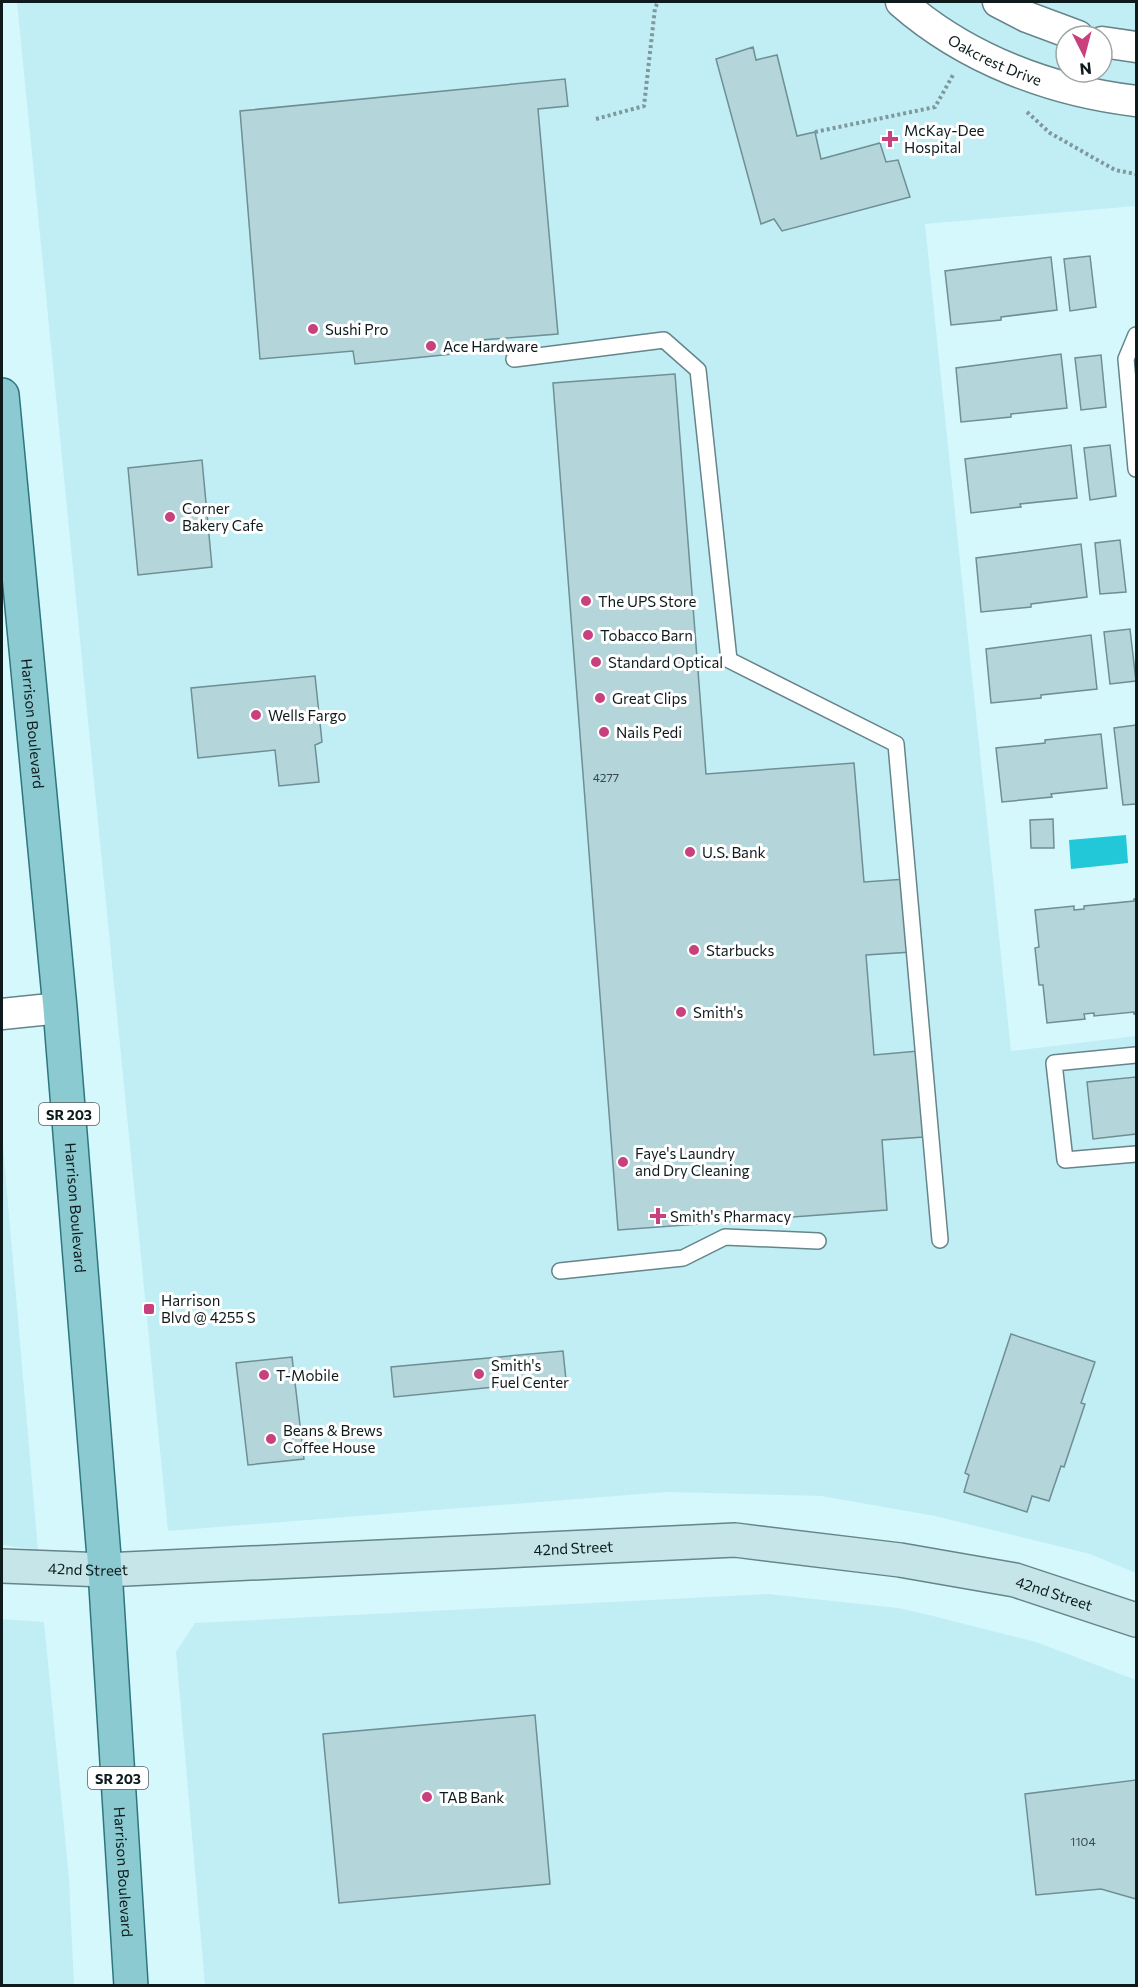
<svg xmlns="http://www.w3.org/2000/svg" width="1138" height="1987" viewBox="0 0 1138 1987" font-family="Commissioner,sans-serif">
<rect width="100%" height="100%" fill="#d5f8fd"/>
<path fill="#c1eef4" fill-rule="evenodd" d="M17 2H1136V206L925 224 1011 1051 1136 1036V1573L1090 1554 935 1516 821 1496 667 1492 168 1531ZM1066 36H1102V72H1066Z
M2 1134 38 1550 2 1545Z
M768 1594 898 1608 929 1615 1036 1642 1136 1680V1985H205L176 1652 195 1623Z
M2 1619 44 1622 69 1878 74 1985H2Z"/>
<path fill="#22c7d8" d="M1126 835 1128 863 1071 869 1069 840Z"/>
<path fill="#b4d6db" stroke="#6e8f93" stroke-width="1.5" d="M753 47 756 60 777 55 797 136 815 132 821 159 880 143 886 162 898 160 910 197 782 231 774 219 761 224 716 59Z
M565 79 568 106 538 109 558 334 481 340 482 351 355 364 353 351 260 359 240 111Z
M1090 256 1096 307 1070 311 1064 259Z
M1051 257 1057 310 1001 317V320L951 325 945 271Z
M1061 354 1067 408 1011 414V417L961 422 956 368Z
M1101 355 1106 407 1081 410 1075 358Z
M675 374 706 774 854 763 864 882 906 879 912 952 866 955 874 1055 918 1051 924 1137 882 1140 887 1210 618 1230 553 383Z
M1071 445 1077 498 1020 504 1021 507 971 513 965 459Z
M1110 445 1116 496 1090 500 1084 448Z
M202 460 212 567 138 575 128 468Z
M1120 540 1126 592 1100 594 1095 543Z
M1081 544 1087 597 1031 604V607L981 612 976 558Z
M1130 629 1136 681 1110 684 1104 632Z
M1091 635 1097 689 1041 695V698L991 703 986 649Z
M315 676 322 742 315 745 319 782 279 786 275 750 198 758 191 688Z
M1136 725V804L1123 805 1114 728Z
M1101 734 1107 788 1051 794 1052 797 1002 802 996 748 1045 743V740Z
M1053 819 1054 848H1031L1030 820Z
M1134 899H1136V1014H1134V1012L1094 1016V1013L1084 1014 1085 1019 1047 1023 1043 985H1039L1035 948 1039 947 1035 910 1074 906V910L1084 909V906L1134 901Z
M1136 1077V1134L1093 1139 1087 1082Z
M1011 1334 1095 1362 1081 1403 1085 1404 1064 1467 1061 1466 1049 1501 1032 1496 1027 1512 964 1492 969 1475 965 1473Z
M563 1351 566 1380 394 1397 391 1367Z
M292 1357 304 1459 248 1465 236 1363Z
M535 1715 550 1884 339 1903 323 1734Z
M1136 1780V1899L1101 1889 1036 1895 1025 1794Z"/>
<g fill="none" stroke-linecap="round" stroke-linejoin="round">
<defs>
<path id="lane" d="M1136 335 1126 359 1136 469
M514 359 664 340 698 370 729 660 896 744 940 1240
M1136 1055 1054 1063 1065 1160 1136 1154
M560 1271 683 1258 725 1237 818 1241"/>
<g id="street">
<path id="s1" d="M901 2C966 59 1051 91 1136 101"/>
<path d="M998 2 1027 17 1078 36"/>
<path d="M1102 42 1136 47"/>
<path d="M2 1014 60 1008"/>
</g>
<g id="secondary">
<path id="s2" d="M2 1566 105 1570 735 1540 900 1560 1015 1580 1136 1620"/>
</g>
<g id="primary">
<path id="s3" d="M2 395 60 1008 105 1570 131 1986"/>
</g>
</defs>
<use href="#lane" stroke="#65858a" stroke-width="18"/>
<use href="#street" stroke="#65858a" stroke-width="33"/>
<use href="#secondary" stroke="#65858a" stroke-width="36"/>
<use href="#primary" stroke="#2e767f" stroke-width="36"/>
<path stroke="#7f989b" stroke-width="4" stroke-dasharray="3 3" stroke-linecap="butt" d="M1027 112 1050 133 1115 170 1136 174
M596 119 644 106 655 8 658 2
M815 132 935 107 953 75"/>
<use href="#lane" stroke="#fff" stroke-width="15"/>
<use href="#street" stroke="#fff" stroke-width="30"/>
<use href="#secondary" stroke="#c5e5e8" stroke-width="33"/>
<use href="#primary" stroke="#8ccad2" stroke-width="33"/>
</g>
<g fill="#c8407d" stroke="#fff" stroke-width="2">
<path d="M887 130h6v6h6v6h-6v6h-6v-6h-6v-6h6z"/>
<circle cx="313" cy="329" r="6"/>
<circle cx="431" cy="346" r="6"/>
<circle cx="170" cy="517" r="6"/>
<circle cx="586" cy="601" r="6"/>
<circle cx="588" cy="635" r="6"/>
<circle cx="596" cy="662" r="6"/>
<circle cx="600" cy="698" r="6"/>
<circle cx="256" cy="715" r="6"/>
<circle cx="604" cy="732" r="6"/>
<circle cx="690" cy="852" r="6"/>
<circle cx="694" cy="950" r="6"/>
<circle cx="681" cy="1012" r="6"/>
<circle cx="623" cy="1162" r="6"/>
<path d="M655 1207h6v6h6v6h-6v6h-6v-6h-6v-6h6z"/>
<rect x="143" y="1303" width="12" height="12" rx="3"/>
<circle cx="479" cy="1374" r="6"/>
<circle cx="264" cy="1375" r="6"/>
<circle cx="271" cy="1439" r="6"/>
<circle cx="427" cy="1797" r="6"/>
</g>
<g text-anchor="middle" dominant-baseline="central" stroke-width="6" stroke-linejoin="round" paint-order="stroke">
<g font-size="12" fill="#384a4c">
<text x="606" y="777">4277</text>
<text x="1083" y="1841">1104</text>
</g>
<g fill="#fff" stroke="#565f60" stroke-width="1.5">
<rect x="39" y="1103" width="60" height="22" rx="4.5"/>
<rect x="88" y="1767" width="60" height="22" rx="4.5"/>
</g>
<g font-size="14" font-weight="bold" fill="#0e1b1c">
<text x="69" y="1114">SR 203</text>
<text x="118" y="1778">SR 203</text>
</g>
<g font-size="15" fill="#0e1b1c" stroke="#fff">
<text stroke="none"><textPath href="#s1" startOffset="111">Oakcrest Drive</textPath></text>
<text stroke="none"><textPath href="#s3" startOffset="330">Harrison Boulevard</textPath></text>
<text stroke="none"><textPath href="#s3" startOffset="816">Harrison Boulevard</textPath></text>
<text stroke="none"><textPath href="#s2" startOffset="572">42nd Street</textPath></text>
<text stroke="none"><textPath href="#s2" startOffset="86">42nd Street</textPath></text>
<text stroke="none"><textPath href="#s2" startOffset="1058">42nd Street</textPath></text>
<text stroke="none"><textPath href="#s3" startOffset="1482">Harrison Boulevard</textPath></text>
</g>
<g font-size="15" fill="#0e1b1c" stroke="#fff" text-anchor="start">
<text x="904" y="130">McKay-Dee<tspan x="904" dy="17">Hospital</tspan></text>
<text x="325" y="329">Sushi Pro</text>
<text x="443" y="346">Ace Hardware</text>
<text x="182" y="508">Corner<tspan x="182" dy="17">Bakery Cafe</tspan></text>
<text x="598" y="601">The UPS Store</text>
<text x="600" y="635">Tobacco Barn</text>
<text x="608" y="662">Standard Optical</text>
<text x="612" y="698">Great Clips</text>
<text x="268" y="715">Wells Fargo</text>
<text x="616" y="732">Nails Pedi</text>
<text x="702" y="852">U.S. Bank</text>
<text x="706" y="950">Starbucks</text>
<text x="693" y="1012">Smith's</text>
<text x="635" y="1153">Faye's Laundry<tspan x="635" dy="17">and Dry Cleaning</tspan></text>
<text x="670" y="1216">Smith's Pharmacy</text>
<text x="161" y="1300">Harrison<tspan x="161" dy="17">Blvd @ 4255 S</tspan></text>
<text x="491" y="1365">Smith's<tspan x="491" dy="17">Fuel Center</tspan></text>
<text x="276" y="1375">T-Mobile</text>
<text x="283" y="1430">Beans &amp; Brews<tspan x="283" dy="17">Coffee House</tspan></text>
<text x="439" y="1797">TAB Bank</text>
</g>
</g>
<rect width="1138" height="1987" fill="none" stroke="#0e1b1c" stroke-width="6"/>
<g transform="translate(1084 54) rotate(174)"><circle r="28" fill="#ffffff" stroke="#9fa4a4" stroke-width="1.5"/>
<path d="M0-4.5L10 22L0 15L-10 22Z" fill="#c8407d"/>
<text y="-9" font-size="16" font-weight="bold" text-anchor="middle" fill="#0e1b1c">N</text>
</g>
</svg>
